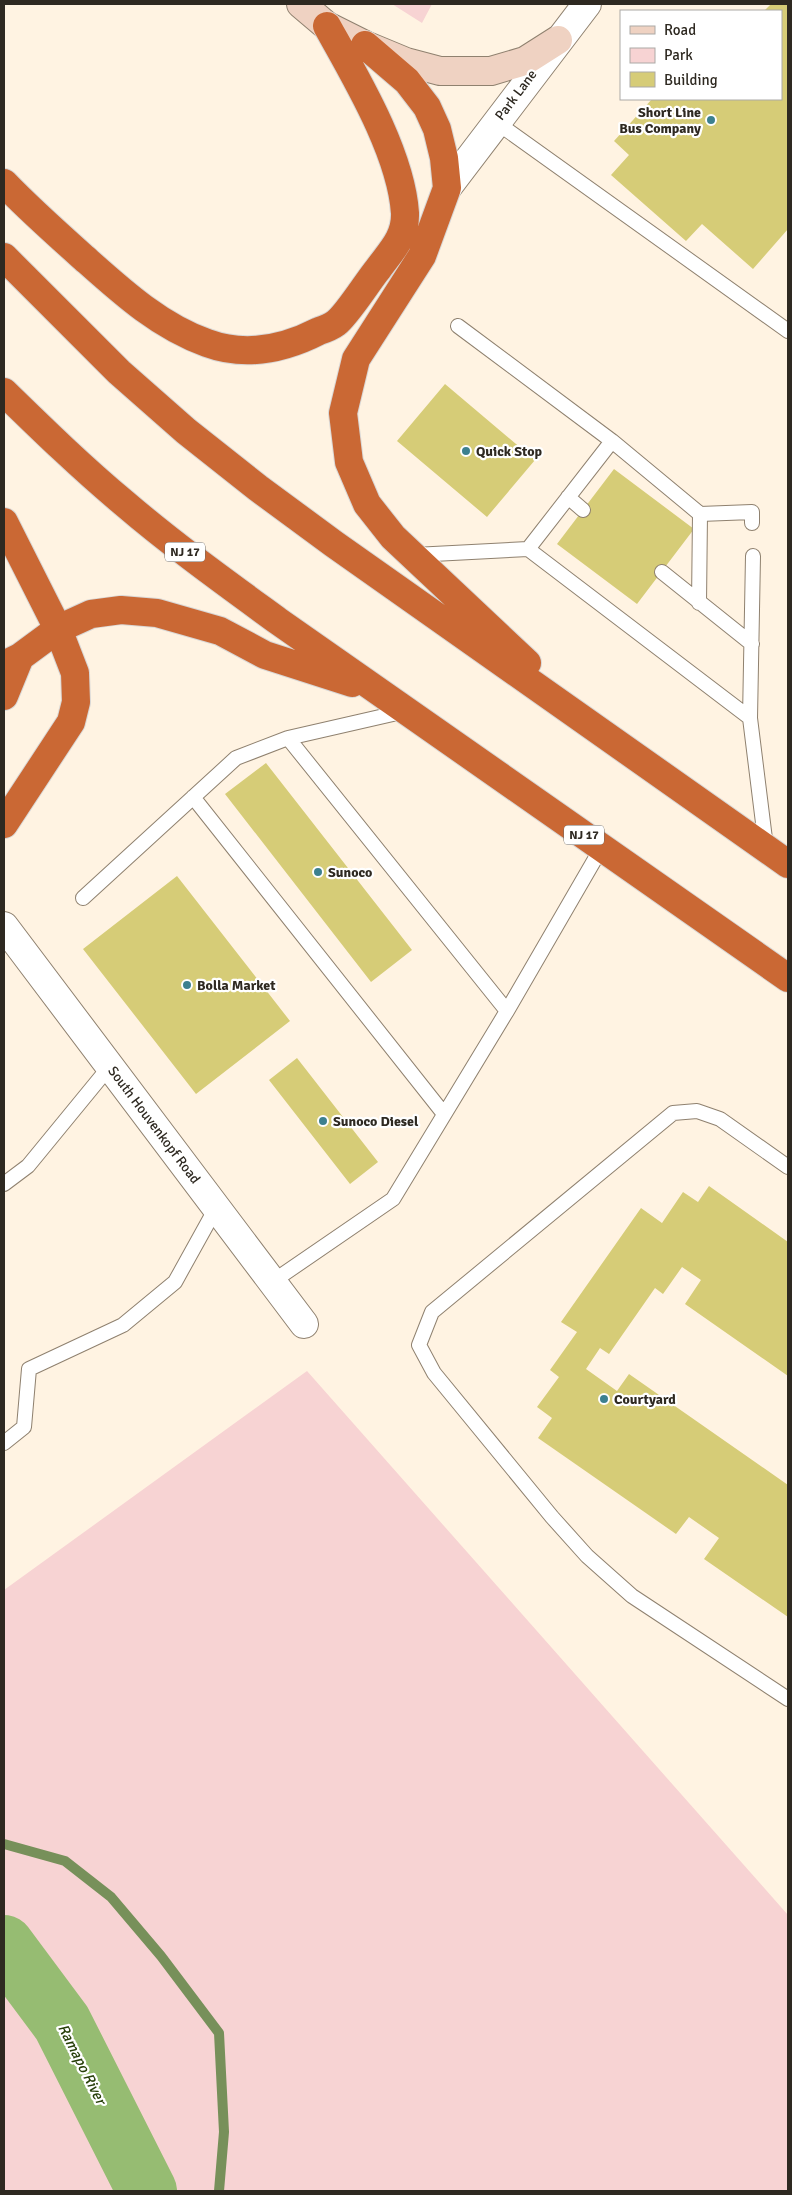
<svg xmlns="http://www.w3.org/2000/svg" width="792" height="2195" viewBox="0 0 792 2195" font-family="Signika,sans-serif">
<rect width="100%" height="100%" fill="#fff3e2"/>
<path fill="#f7d3d3" d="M392 4H432L422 23Z
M307 1371 788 1915V2191H4V1590Z"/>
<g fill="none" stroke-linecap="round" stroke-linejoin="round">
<path stroke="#77905a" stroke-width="10" d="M4 1844 65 1861 111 1897 161 1956 219 2033 224 2132 219 2191"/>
<path stroke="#96bc72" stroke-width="60" d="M4 1945 62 2023 147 2191"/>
</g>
<path fill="#d6cc77" d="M771 4H788V229L753 269 702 224 686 241 611 175 629 155 614 141 652 99H781V11H764Z
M445 384 535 460 487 517 397 441Z
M614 469 694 529 637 604 557 544Z
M266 763 412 950 371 982 225 794Z
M177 876 290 1021 196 1094 83 949Z
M297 1058 378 1162 350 1184 269 1080Z
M709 1186 788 1242V1376L685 1304 701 1280 682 1267 663 1294 655 1288 609 1354 600 1348 586 1369 617 1391 629 1374 788 1485V1617L704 1559 719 1538 689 1517 676 1534 538 1438 552 1418 537 1407 559 1377 550 1370 577 1332 561 1322 641 1208 662 1223 683 1192 698 1202Z"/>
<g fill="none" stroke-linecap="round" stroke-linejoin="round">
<defs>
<path id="lane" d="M496 122 788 331
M458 326 612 441
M568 497 583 510
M528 549 612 441 700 514 752 512V523
M414 555 528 549 750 718
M753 556 750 718 766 847
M662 572 752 644
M699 603 700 514
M288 738 507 1011
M193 797 444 1114
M83 898 236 758 288 738 406 711
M788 1167 720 1119 697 1111 673 1113 432 1312 419 1345 434 1373 552 1517 587 1556 632 1596 788 1699
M4 1184 28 1166 110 1066
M272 1282 393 1199 507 1011 602 847
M4 1443 24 1427 29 1369 123 1325 175 1282 216 1208"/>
<path id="street" d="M447 188 587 4
M4 926 304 1324"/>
<path id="secondary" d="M301 4 327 26 365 45 406 62 440 71H491L525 61 558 40"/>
<path id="highway" d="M365 45 407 81 427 107 437 129 444 158 447 188 422 256 356 359 343 413 349 462 367 504 393 537 527 663
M4 183C29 209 56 233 84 258 121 291 159 326 207 343 245 357 284 349 319 331 325 329 332 326 336 323 347 315 368 281 378 269 391 251 406 237 405 213 401 153 356 78 327 26
M4 257 119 372 186 431 258 488 334 544 788 864
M4 392C43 430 82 468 124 503 173 545 226 583 278 621L788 978
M4 522 58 629 75 673 76 702 71 722 4 824
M4 665 20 657 58 629 91 614 121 610 157 613 220 631 265 655 352 683
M4 696 20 657"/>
</defs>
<use href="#lane" stroke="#8f816f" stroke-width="16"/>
<use href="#street" stroke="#8f816f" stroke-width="30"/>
<use href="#secondary" stroke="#8f816f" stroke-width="30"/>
<use href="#highway" stroke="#d9d8d7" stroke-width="30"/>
<use href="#lane" stroke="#fff" stroke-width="14"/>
<use href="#street" stroke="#fff" stroke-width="28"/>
<use href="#secondary" stroke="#efd2c2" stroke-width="28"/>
<use href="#highway" stroke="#ca6834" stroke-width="28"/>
</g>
<g fill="#3c808f" stroke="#fff" stroke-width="2">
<circle cx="711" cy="120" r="5"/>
<circle cx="466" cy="451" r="5"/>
<circle cx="318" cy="872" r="5"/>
<circle cx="187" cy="985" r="5"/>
<circle cx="323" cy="1121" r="5"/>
<circle cx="604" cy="1399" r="5"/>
</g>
<g text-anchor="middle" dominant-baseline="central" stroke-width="4.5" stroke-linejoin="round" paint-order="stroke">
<g fill="#fff" stroke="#6d6964" stroke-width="1">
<rect x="165" y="542.5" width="40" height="19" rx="4"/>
<rect x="564" y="825.5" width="40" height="19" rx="4"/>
</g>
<g font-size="12" font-weight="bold" fill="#2e2921">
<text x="185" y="552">NJ 17</text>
<text x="584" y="835">NJ 17</text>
</g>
<g font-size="14" fill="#2e2921" stroke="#fff">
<text transform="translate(516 95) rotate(-53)">Park Lane</text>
<text transform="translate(154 1125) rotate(53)">South Houvenkopf Road</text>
</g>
<g font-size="14" font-weight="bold" fill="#2e2921" stroke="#fff" text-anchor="start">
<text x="701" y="112" text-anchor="end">Short Line<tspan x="701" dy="16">Bus Company</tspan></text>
<text x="476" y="451">Quick Stop</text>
<text x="328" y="872">Sunoco</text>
<text x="197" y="985">Bolla Market</text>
<text x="333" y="1121">Sunoco Diesel</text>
<text x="614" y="1399">Courtyard</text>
</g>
<g font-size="15" font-style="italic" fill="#273f09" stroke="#fff">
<text transform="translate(82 2064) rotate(63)">Ramapo River</text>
</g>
</g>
<rect width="792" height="2195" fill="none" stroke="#2e2921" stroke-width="10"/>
<rect x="620" y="10" width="162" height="90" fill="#ffffff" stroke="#aba9a6"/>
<rect x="630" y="26" width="25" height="8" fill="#efd2c2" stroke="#aba9a6"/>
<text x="664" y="35" font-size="15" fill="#2e2921">Road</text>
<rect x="630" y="48" width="25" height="15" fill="#f7d3d3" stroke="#aba9a6"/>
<text x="664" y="60" font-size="15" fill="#2e2921">Park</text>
<rect x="630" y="72" width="25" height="15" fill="#d6cc77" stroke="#aba9a6"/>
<text x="664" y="85" font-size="15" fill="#2e2921">Building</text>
</svg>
